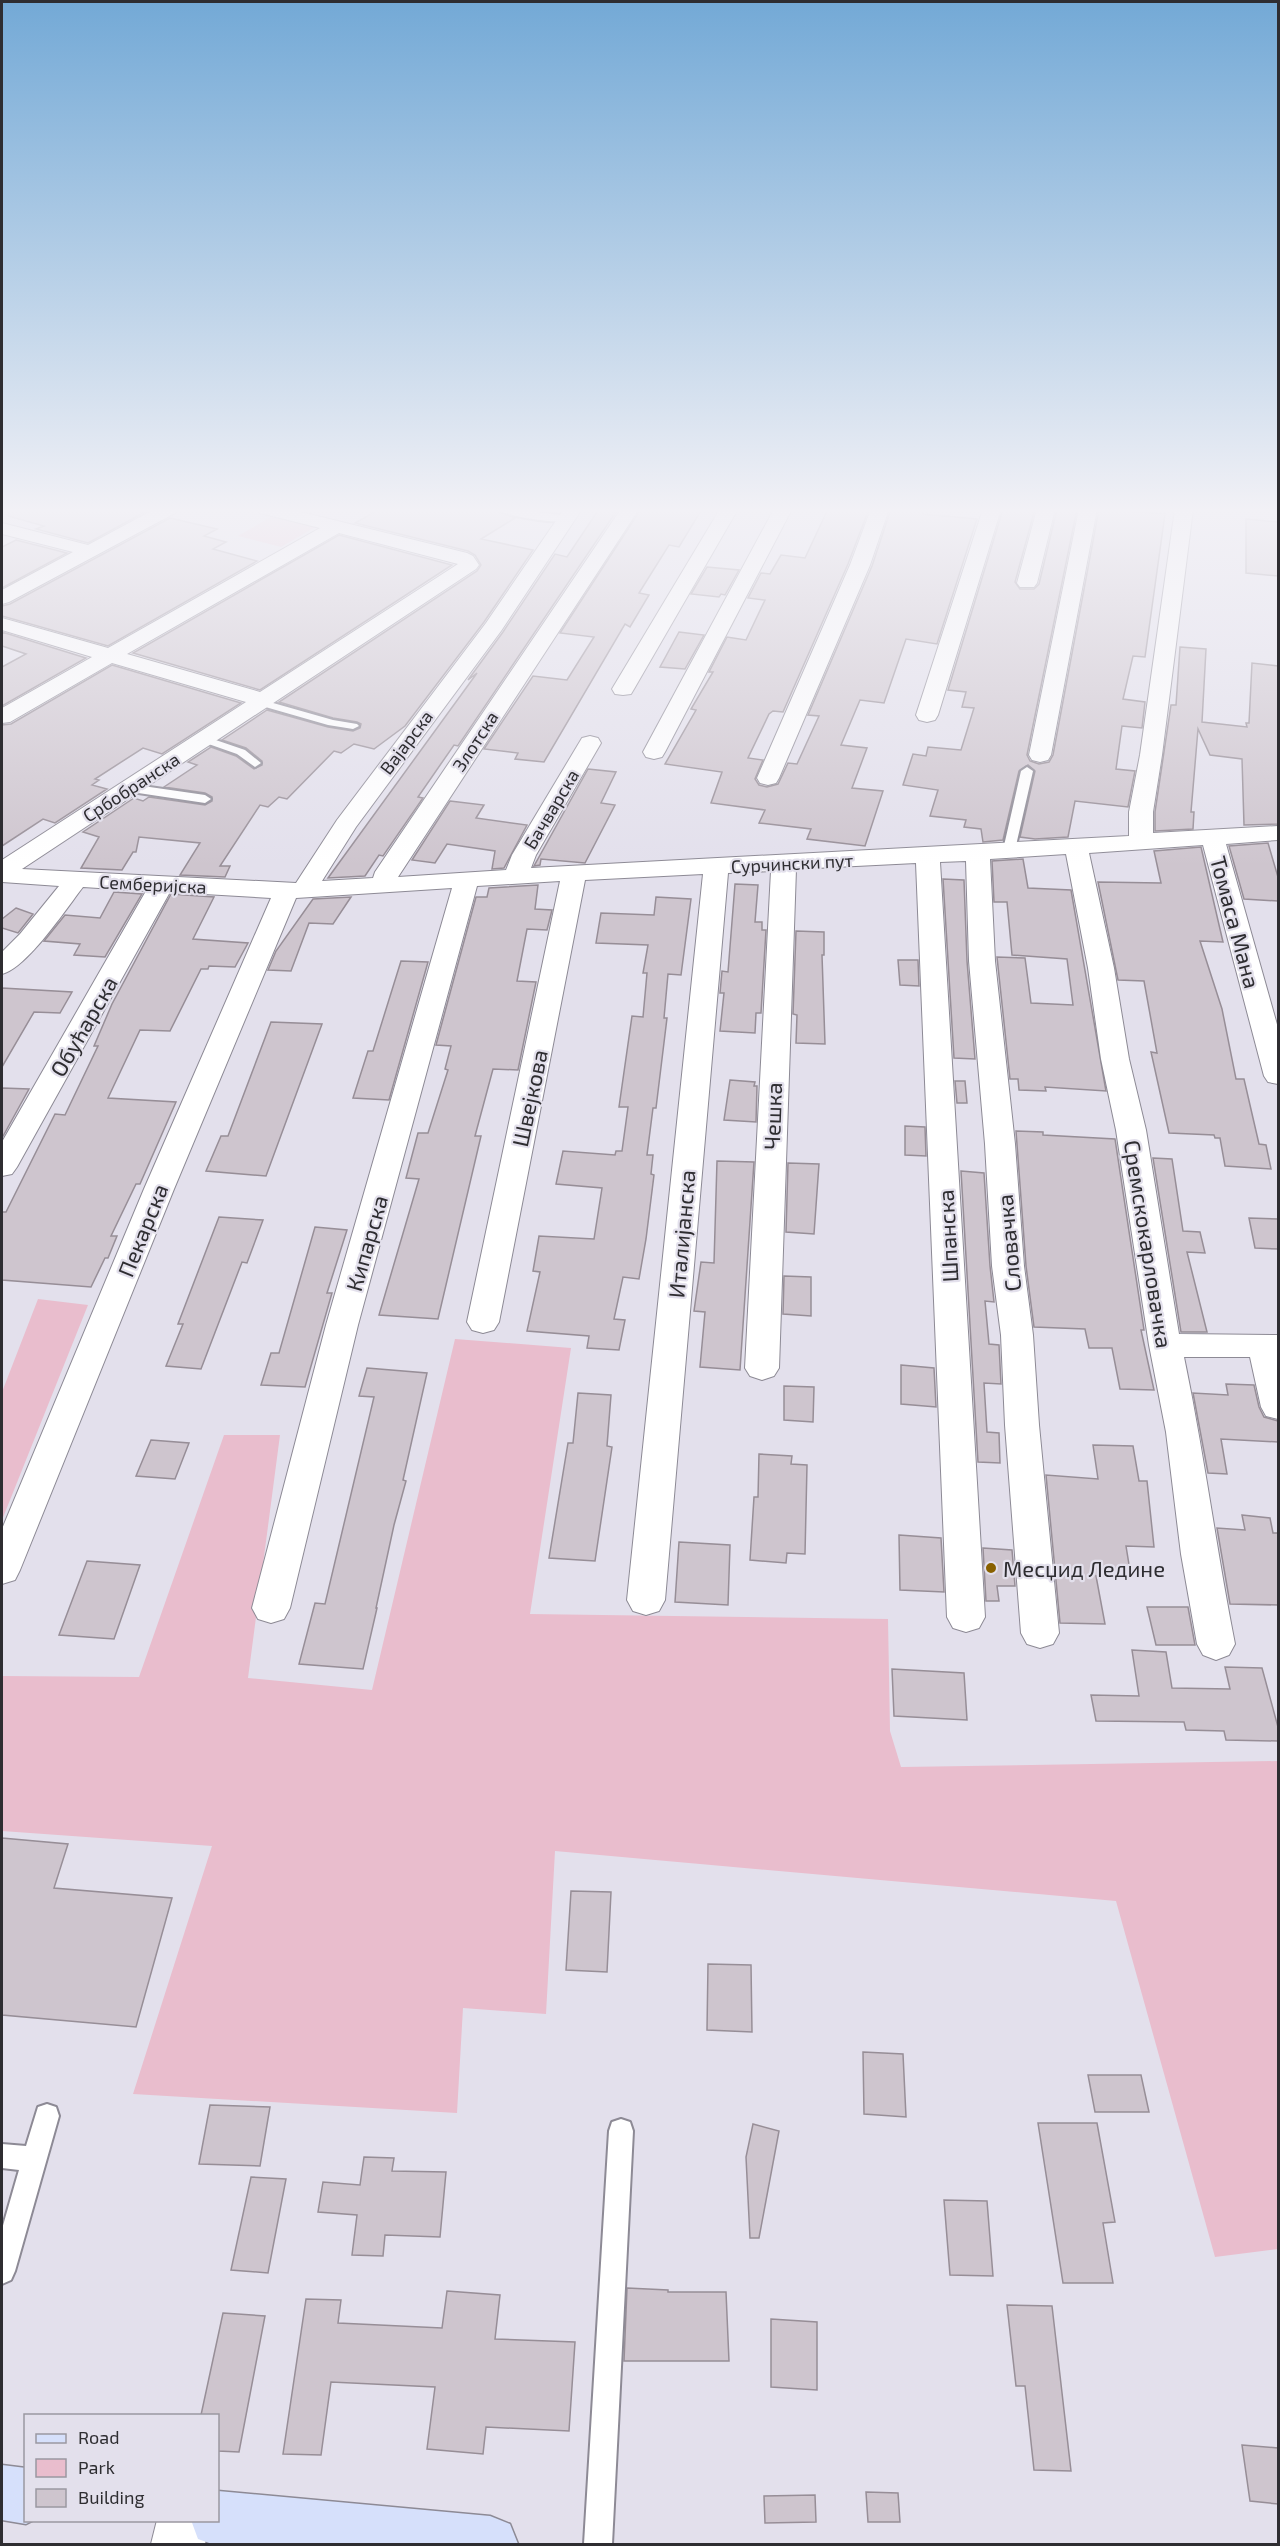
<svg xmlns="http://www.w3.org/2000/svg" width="1280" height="2546" viewBox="0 0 1280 2546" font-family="'Exo 2',sans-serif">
<rect width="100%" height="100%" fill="#e3e0ec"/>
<path fill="#e9bdcd" d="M274 515 317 526 281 547 238 536Z
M38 1299 88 1305 2 1520V1392Z
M455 1339 571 1348 530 1614 888 1619 890 1731 901 1767 1278 1761V2249L1215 2257 1116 1901 555 1851 546 2014 463 2008 457 2113 133 2094 212 1846 2 1831V1676L139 1677 224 1435H280L248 1678 372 1690Z"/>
<path fill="#cec5ce" stroke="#978e97" stroke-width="1.5" d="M9 509H132L145 512 88 543 36 529 44 526 8 516Z
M380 509H494L515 518 481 539 533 550 484 622 405 726 374 749 354 744 341 753 334 751 287 799 279 797 268 807 260 805 220 866H230L225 877 180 875 200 843 139 837 136 852H133L122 870 81 868 99 837 83 832 134 798 143 801 149 797 205 805 212 801V797L205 793 164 787 197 765 188 762 211 747 236 756 254 769 262 765V761L246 748 222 740 267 710 328 727 353 731 360 728 361 724 357 722 333 718 279 702 477 571 481 565 475 555 468 551 355 523Z
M599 509H618L458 746 454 745 418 797 423 798 383 856 379 855 365 876 328 878 477 673 468 680 503 632 555 554 567 557Z
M641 509H702L679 547 669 545 639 593 649 595 630 627 625 624 544 762 515 759 518 753 484 749 533 676 567 680 594 637 560 633Z
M828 509H869L848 564 783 712 773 711 769 714 748 758 763 760 755 779 759 785 767 787 778 784 788 763 797 764 819 716 808 715 872 566 891 509H924L923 514 977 519 937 644 906 639 884 703 860 700 841 745 867 748 852 788 883 791 865 846 807 839 811 829 759 823 765 810 711 803 722 772 665 764 696 710 691 709 713 672H709L727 637 746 640 765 600 748 598 761 573 770 574 781 555 805 558Z
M1003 509H1035L1015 582 1020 589H1034L1039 584 1057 509H1077L1027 755 1030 761 1039 764 1049 762 1053 755 1099 509 1165 514 1145 657 1133 656 1123 699 1145 702 1142 728 1122 726 1116 769 1135 771 1128 807 1075 801 1068 837 1035 839 1020 837 1035 771 1028 765 1019 771 1003 840 983 842 981 829 964 827 966 820 930 816 938 790 903 785 913 754 926 756 928 747 961 750 974 708 962 707 966 692 948 690Z
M170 518 217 529 204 536 226 542 213 549 257 561 108 646 2 616V606L10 604Z
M1246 519 1278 522V576L1246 573Z
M339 535 452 565 260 690 133 653Z
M16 540 67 553 2 588V547Z
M707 567 739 570 725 595 721 594 719 597 691 594Z
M2 632 86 658 2 706V667L26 654 2 646Z
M679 632 704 635 685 669 660 667Z
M1180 647 1206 649 1202 722 1247 727 1246 723H1249L1252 663 1278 666V824L1244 825 1242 759 1210 755 1198 729 1191 812H1194L1193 829 1155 831V812L1171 705H1176Z
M112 665 241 703 162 754 143 748 95 779 99 780 92 785 107 789 55 823 43 819 2 846V725L11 724Z
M588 769 616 772 601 803 615 805 585 863 541 859 540 865 534 866Z
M450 801 484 805 476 818 527 825 504 868 492 869 495 851 447 844 435 863 412 860Z
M1268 843 1278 877V901L1244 899 1229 846Z
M1201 847 1223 942 1200 941 1222 1009 1236 1079H1244L1259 1144 1266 1145 1271 1169 1225 1166 1220 1138H1215L1214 1135 1169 1133 1151 1052 1157 1053 1144 981 1118 980 1098 882 1161 883 1154 851Z
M1023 859 1028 888 1071 890 1106 1091 1045 1087 1046 1091 1019 1090 1018 1079H1010L997 957 1025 958 1031 1003 1073 1005 1067 959 1012 955 1007 902H994L992 861Z
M943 879 964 880 967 961 975 1059 954 1058Z
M735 884 758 885 755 922H762V930H766L761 1013H756L755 1033 720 1031 724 993H720L722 971 728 972Z
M538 885 535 909 552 910 547 930 527 929 517 981 536 982 518 1070 493 1069 475 1136H481L438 1319 379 1315 419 1179 406 1178 418 1133H428L448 1070 445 1069 451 1046 436 1045 476 897H487L489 888Z
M114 892 142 894 105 957 74 955 80 944 44 941 65 915 100 918Z
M171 894 214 897 193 939 248 943 235 967 209 966 208 969H201L170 1031 140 1030 108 1098 176 1102 140 1184H136L111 1236H117L108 1258H105L91 1287 2 1280V1212H6L55 1114 65 1115 98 1046H94L112 1004Z
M351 897 333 924 309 923 291 971 268 970 276 951 313 899Z
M656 897 691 899 681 975 668 974 664 1018H667L656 1108H653L647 1155H653L651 1174 654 1175 646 1239 639 1279 623 1277 614 1319 625 1320 619 1350 587 1348 589 1336 527 1331 540 1272 533 1271 539 1236 594 1239 602 1188 556 1184 563 1151 615 1155 616 1151H622L628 1107H619L632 1016 643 1017 647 973H643L648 945 596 943 601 913 654 915Z
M16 908 33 914 18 933 2 928V919Z
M796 931 824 932V955H822L825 1044 796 1043 797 1015 793 1014Z
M898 960H918L919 986 900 985Z
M401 961 428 962 389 1100 353 1098 368 1051H373Z
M2 988 72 992 60 1013 34 1012 2 1067Z
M271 1022 322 1024 266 1176 206 1171 221 1136H228Z
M730 1080 755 1082 754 1086H757L756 1122 724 1120Z
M955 1081H965L967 1103H957Z
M2 1088 29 1089 2 1138Z
M905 1126 925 1127 926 1156 905 1155Z
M1016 1131 1043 1132V1135L1115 1139 1144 1330H1141L1154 1390 1120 1389 1112 1348H1089L1085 1329 1034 1327 1026 1266Z
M1153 1158 1172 1159 1183 1231 1200 1232 1205 1253 1187 1252 1207 1332H1181Z
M717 1161 754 1162 740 1370 700 1367 705 1312 694 1311 701 1262 714 1263Z
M788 1163 819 1164 814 1234 786 1232Z
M961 1171 984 1173 990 1266 994 1302 985 1301 989 1344 999 1345 1001 1384 984 1383 987 1432 999 1433 1000 1463 978 1462Z
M219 1217 263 1220 247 1263 242 1262 201 1369 166 1366 183 1324H178Z
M1249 1218 1278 1219V1249L1255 1248Z
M315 1227 347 1230 327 1293H332L305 1387 261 1385 271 1353H279Z
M784 1276 811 1277V1316L783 1314Z
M901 1365 934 1368 936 1407 901 1404Z
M367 1368 427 1373 403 1480 406 1481 394 1525 376 1608H377L363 1669 299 1664 315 1603 325 1604 374 1397 359 1396Z
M1226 1384 1254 1385 1259 1407 1264 1417 1278 1421V1442L1221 1439 1227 1474 1208 1473 1193 1393 1228 1395Z
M784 1386 814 1387 813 1422 784 1420Z
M578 1393 611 1395 607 1446 612 1447 595 1561 549 1558 568 1443H573Z
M151 1440 189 1443 175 1479 136 1476Z
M1093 1445 1133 1446 1139 1481H1147L1154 1547 1126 1546 1131 1577 1096 1576 1105 1624 1060 1623 1046 1475 1098 1479Z
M759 1454 792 1456 791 1464 807 1465 805 1554 787 1553 786 1563 750 1560 754 1497H758Z
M1242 1515 1270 1518 1273 1533H1278V1605L1230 1604 1217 1528 1245 1530Z
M899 1535 941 1538 944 1592 900 1590Z
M679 1542 730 1545 728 1605 675 1602Z
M983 1548 1012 1550 1015 1586H997L999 1601H986Z
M87 1561 140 1565 114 1639 59 1635Z
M1147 1607H1188L1195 1645H1156Z
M1132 1650 1166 1652 1172 1688 1230 1689 1225 1667 1262 1668 1278 1727V1741L1226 1740 1224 1731 1186 1730 1184 1722 1096 1721 1091 1695 1139 1696Z
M892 1669 964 1673 967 1720 894 1716Z
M2 1838 68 1844 54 1888 172 1898 136 2027 2 2015Z
M571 1891 611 1892 607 1972 566 1970Z
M708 1964 751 1965 752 2032 707 2030Z
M863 2052 903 2054 906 2117 864 2114Z
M1088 2075H1141L1149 2112H1095Z
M210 2105 270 2107 260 2166 199 2164Z
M1038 2123H1097L1115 2222 1103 2223 1113 2283H1063Z
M753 2124 779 2131 759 2238H750L746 2157Z
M364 2157 394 2158 392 2171 446 2172 440 2237 385 2235 383 2256 352 2255 357 2215 318 2212 323 2182 360 2185Z
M251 2177 286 2179 268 2273 231 2270Z
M944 2200 987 2201 993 2276 950 2275Z
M627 2288 668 2290V2292H726L729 2361H624Z
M447 2291 500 2295 495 2339 575 2342 569 2431 486 2427 483 2454 427 2449 435 2387 331 2382 321 2455 283 2454 306 2299 341 2300 338 2323 442 2328Z
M1007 2305 1052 2306 1071 2471 1034 2470 1025 2386H1016Z
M223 2313 265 2316 239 2452 218 2451V2415H201Z
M771 2319 817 2322V2390L771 2387Z
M1242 2445 1278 2448V2504L1250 2501Z
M866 2492 898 2493 900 2522H868Z
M815 2495 816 2522 765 2523 764 2496Z"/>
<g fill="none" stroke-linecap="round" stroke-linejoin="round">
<defs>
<path id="lane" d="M496 509H515L566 516 571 519C561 526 507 516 496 509Z
M259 699 333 720 357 724 359 726 353 729 328 725 255 704 253 702Z
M204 736 245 750 261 763 255 767 237 754 200 741V737Z
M1027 767 1033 771 1015 850 1009 854 1003 850 1021 771Z
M129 784 205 795 211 799 205 803 125 791V785Z
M47 2104 56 2107 59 2116 15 2271 11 2280 2 2284V2229L19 2170 2 2168V2144L26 2146 38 2107Z
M621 2119 630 2122 633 2131 612 2544H584L609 2131 612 2122Z"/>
<path id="street" d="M155 509H178L175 513 9 602 2 604V590L73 552 2 534V523L88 545Z
M257 509H289L467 553 473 556 479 565 476 569 22 869 296 883 337 820 486 623 564 509H582L501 631 356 827 322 881 373 878 375 872 621 509H639L398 877 506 870 512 855 579 743 582 738 590 736 598 738 601 743 536 855 531 868 1129 836V812L1140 755 1175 509H1193L1162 755 1153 812V833L1278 826V840L1226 844 1278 1028V1084L1268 1082 1264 1076 1203 845 1089 853 1114 968 1129 1059 1146 1130 1179 1334 1278 1335V1419L1266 1416 1261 1407 1250 1357H1184C1204 1452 1216 1548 1235 1644L1229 1655 1216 1660 1203 1655 1197 1644 1181 1554 1166 1432 1149 1345 1116 1130 1101 1059 1088 968 1066 854 990 859 995 961 1015 1144 1024 1266 1033 1335 1039 1425 1059 1633 1053 1644 1040 1648 1027 1644 1021 1633 1005 1425 1001 1335 992 1266 985 1144 969 961 966 861 940 862 985 1617 979 1628 966 1632 953 1628 947 1617 916 863 796 869 779 1368 774 1376 762 1380 750 1376 745 1368 771 871 728 873 665 1600 659 1611 646 1615 633 1611 627 1600 703 874 585 880 499 1322 494 1330 483 1333 472 1330 467 1322 560 881 477 886 358 1325 290 1608 284 1619 271 1623 258 1619 252 1608 326 1325 452 888 296 898 174 1189 20 1570 15 1580 2 1584V1529L144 1189 271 898 170 892 17 1167 12 1174 2 1176V1142L146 891 83 887C66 909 27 968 2 974V952L20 934 59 886 2 882V860L246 702 112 663 10 722 2 723V708L92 657 2 630V618L108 648 320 528 260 513ZM339 533 458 564 260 692 127 654Z
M720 509H738L634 689 631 694 623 695 615 694 612 689Z
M774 509H792L665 752 662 757 654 759 646 757 643 752Z
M871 509H889L870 565 779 778 776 783 768 785 760 783 757 778 850 565Z
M983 509H1001L938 715 935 720 927 722 919 720 916 715Z
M1037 509H1055L1037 583 1034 587H1020L1017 583Z
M1079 509H1097L1051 755 1048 760 1040 762 1032 760 1029 755Z
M157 2520H210L205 2544H151Z"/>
<path id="secondary" d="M2 2465 26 2468V2520H34L26 2524 2 2520Z
M218 2491 490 2516 510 2524 518 2544H212L198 2539 191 2520H218Z"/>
</defs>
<use href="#lane" stroke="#8d8a95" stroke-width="4"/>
<use href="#street" stroke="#8d8a95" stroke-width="2"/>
<use href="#secondary" stroke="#8d8a95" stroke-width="3"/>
<use href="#lane" fill="#fff" fill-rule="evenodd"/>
<use href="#street" fill="#fff" fill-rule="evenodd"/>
<use href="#secondary" fill="#d6e0fb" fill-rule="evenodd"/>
</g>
<linearGradient id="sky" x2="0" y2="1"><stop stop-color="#73a9d6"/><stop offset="0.59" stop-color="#f2f1f6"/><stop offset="1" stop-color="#f2f1f6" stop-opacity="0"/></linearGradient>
<rect width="1280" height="866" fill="url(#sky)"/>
<circle fill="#896100" stroke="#e3e0ec" stroke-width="2" cx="991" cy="1568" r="6"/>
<g text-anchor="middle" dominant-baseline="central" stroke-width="4.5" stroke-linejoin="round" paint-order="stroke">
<g font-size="18" fill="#2e2d31" stroke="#e3e0ec">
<text transform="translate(475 741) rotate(-57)">Злотска</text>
<text transform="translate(406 742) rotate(-53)">Вајарска</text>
<text transform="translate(131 787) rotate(-33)">Србобранска</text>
<text transform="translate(551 809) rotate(-59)">Бачварска</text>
<text transform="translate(792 863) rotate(-3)">Сурчински пут</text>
<text transform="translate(153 884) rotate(3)">Семберијска</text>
</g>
<g font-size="22" fill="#2e2d31" stroke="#e3e0ec">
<text transform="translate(1236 922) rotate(75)">Томаса Мана</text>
<text transform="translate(83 1026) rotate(-60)">Обућарска</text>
<text transform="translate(529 1098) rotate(-78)">Швејкова</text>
<text transform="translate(772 1116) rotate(-88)">Чешка</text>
<text transform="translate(142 1230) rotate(-68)">Пекарска</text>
<text transform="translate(681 1234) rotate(-85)">Италијанска</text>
<text transform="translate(947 1236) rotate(-93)">Шпанска</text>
<text transform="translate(366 1243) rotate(-74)">Кипарска</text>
<text transform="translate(1008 1243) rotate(-95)">Словачка</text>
<text transform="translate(1149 1244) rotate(81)">Сремскокарловачка</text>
</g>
<g font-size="22" fill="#2e2d31" stroke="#e3e0ec" text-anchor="start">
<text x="1003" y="1568">Месџид Ледине</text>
</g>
</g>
<rect width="1280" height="2546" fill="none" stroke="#2e2d31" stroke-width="6"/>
<rect x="24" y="2414" width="195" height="108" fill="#e3e0ec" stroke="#9b98a1" stroke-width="1.5"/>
<rect x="36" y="2434" width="30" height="9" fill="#d6e0fb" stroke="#9b98a1" stroke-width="1.5"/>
<text x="78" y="2444" font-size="18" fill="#2e2d31">Road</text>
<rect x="36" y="2459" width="30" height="18" fill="#e9bdcd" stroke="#9b98a1" stroke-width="1.5"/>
<text x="78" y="2474" font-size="18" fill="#2e2d31">Park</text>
<rect x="36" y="2489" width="30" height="18" fill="#cec5ce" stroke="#9b98a1" stroke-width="1.5"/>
<text x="78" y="2504" font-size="18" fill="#2e2d31">Building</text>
</svg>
